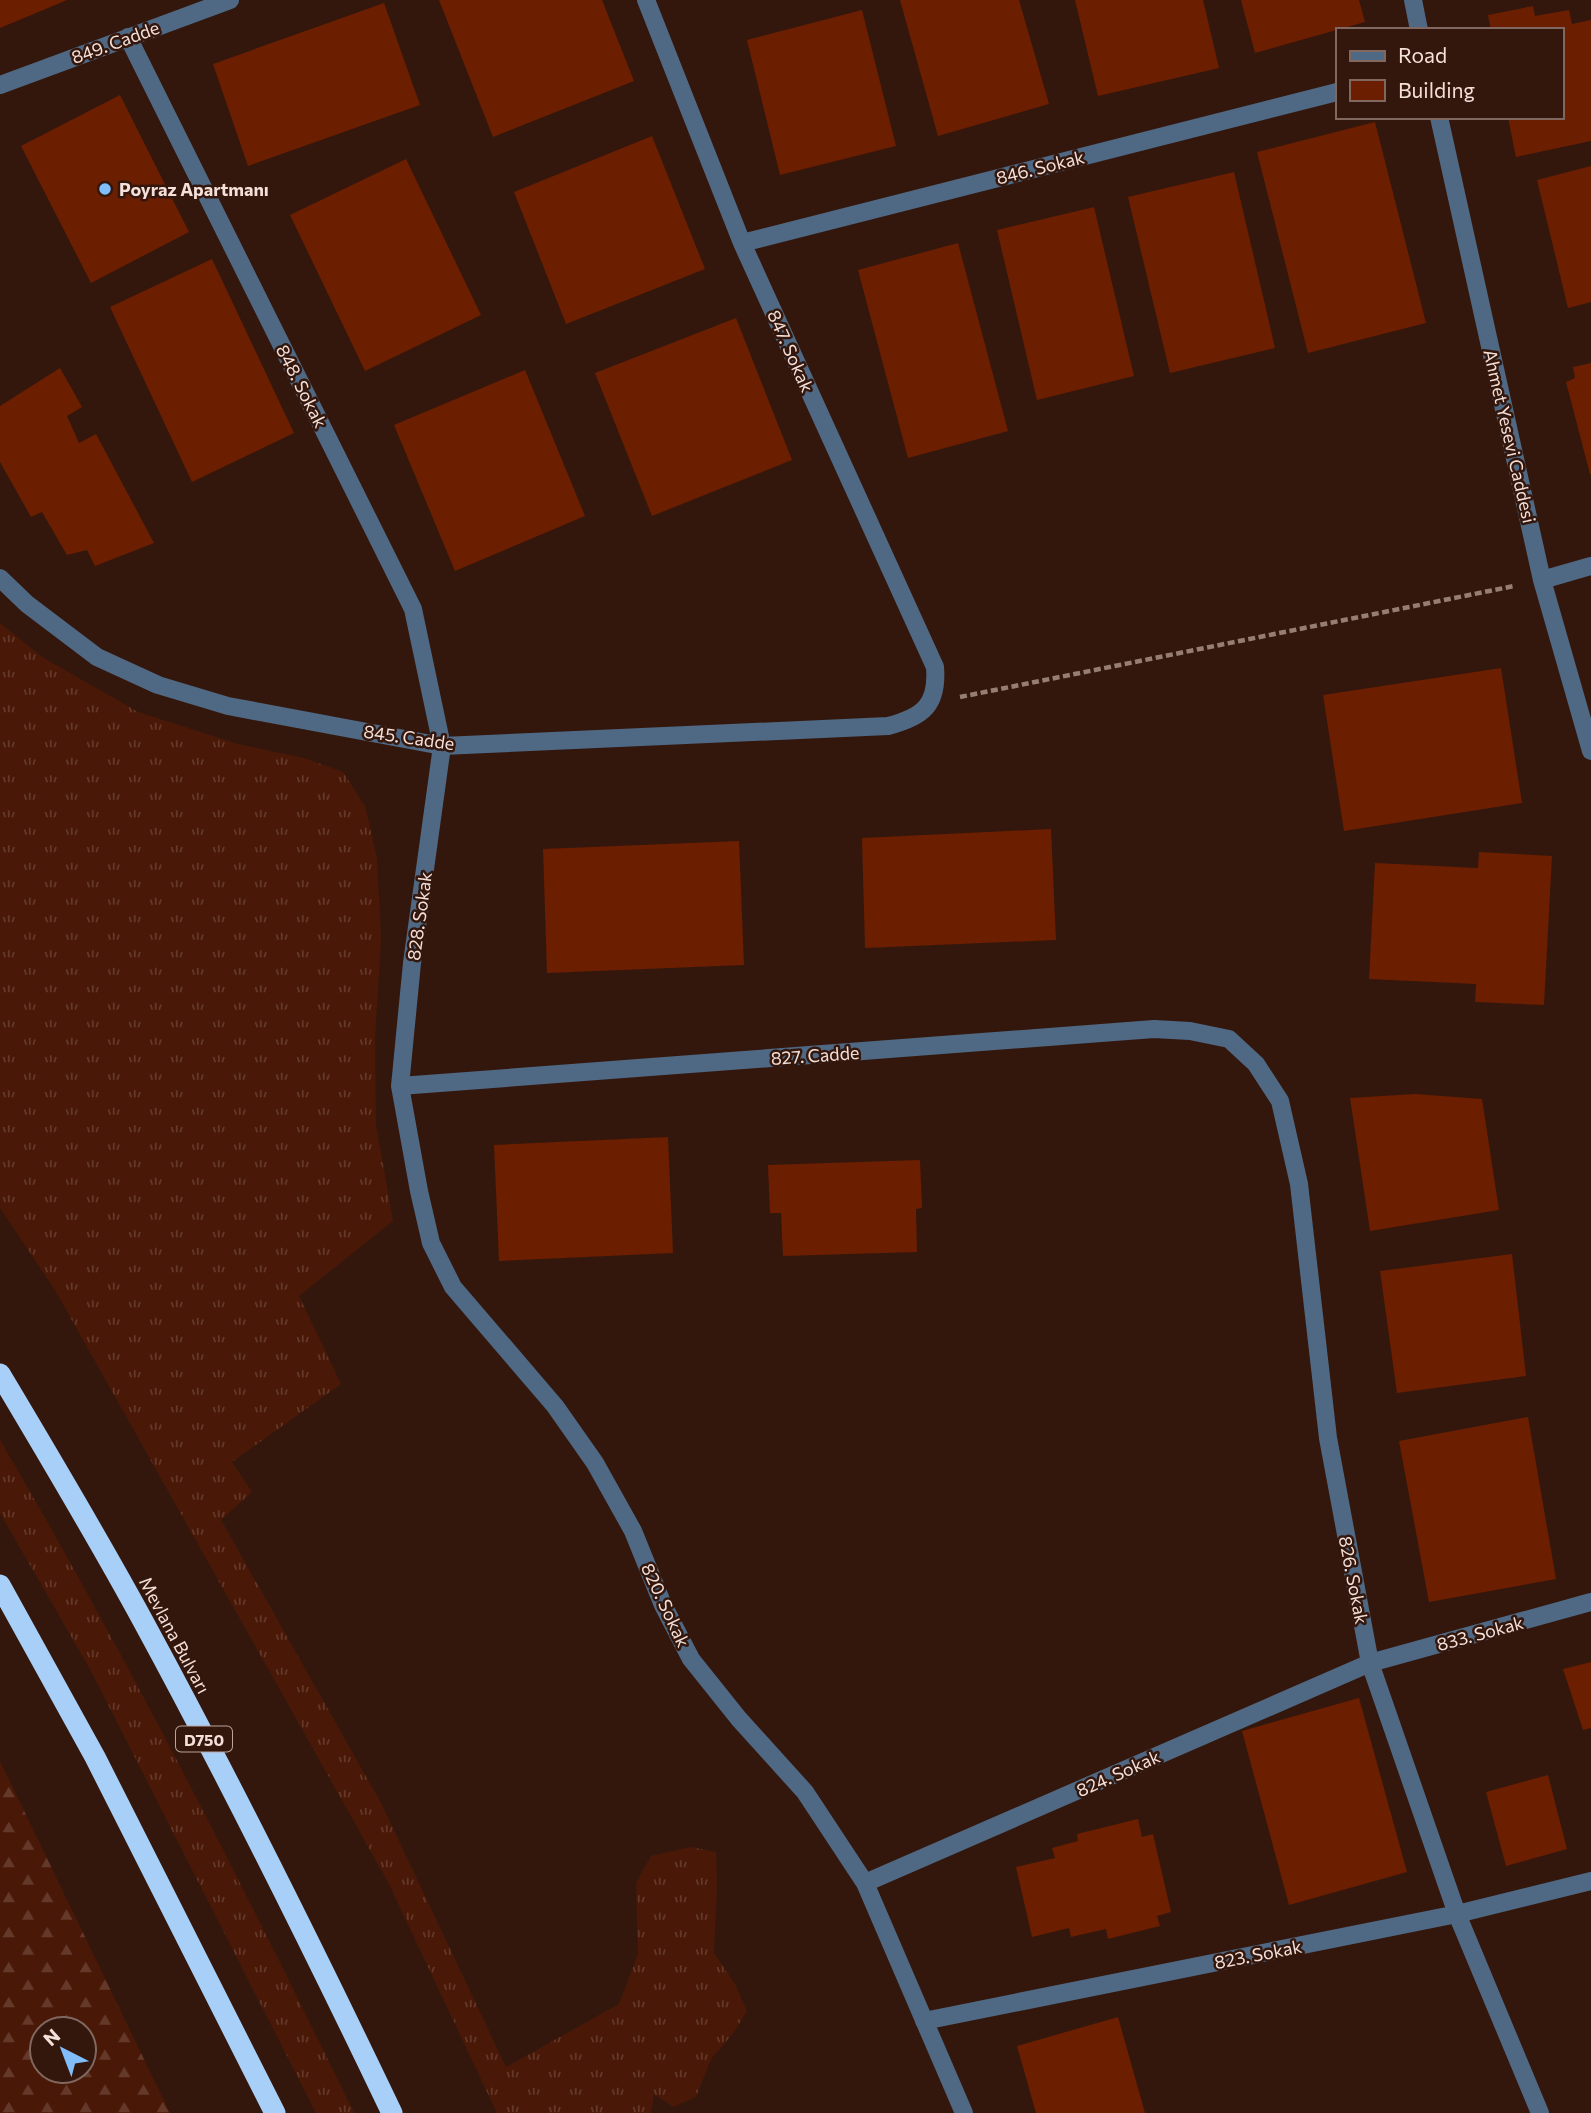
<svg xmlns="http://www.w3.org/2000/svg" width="1591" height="2113" viewBox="0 0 1591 2113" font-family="Commissioner,sans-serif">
<defs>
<pattern id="grass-tufts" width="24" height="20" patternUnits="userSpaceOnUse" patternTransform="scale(1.75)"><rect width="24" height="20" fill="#491806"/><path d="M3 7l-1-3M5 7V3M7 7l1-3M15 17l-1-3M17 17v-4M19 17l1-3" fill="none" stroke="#64392a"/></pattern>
<pattern id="forest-firs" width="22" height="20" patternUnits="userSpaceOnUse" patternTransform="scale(1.75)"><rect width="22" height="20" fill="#491806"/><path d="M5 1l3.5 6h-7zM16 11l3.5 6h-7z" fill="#64392a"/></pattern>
</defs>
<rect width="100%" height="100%" fill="#33170d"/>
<path fill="url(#grass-tufts)" d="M0 623 42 657 138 712 238 744 304 758 343 772 365 806 377 858 381 939 375 1039 376 1125 393 1221 299 1296 341 1384 232 1462 252 1492 221 1520 381 1803 506 2067 619 2004 638 1954 636 1883 651 1856 691 1847 716 1852 717 1885 714 1953 735 1984 747 2011 734 2032 711 2059 696 2097 673 2107 654 2094 651 2113H497L388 1882 55 1290 0 1208Z
M0 1440C128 1658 243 1885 354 2113H316L91 1671 0 1513Z"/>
<path fill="url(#forest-firs)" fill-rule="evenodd" d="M0 1761 170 2113H0ZM42 2029H84V2071H42Z"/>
<path fill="#6c1e00" d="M0 0H67L0 28Z
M439 0H602L634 81 493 137Z
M900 0H1019L1049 104 938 136Z
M1075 0H1203L1219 68 1098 96Z
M1241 0H1359L1365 22 1255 53Z
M384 3 420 105 248 166 213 64Z
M1533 6 1535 16 1569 10 1572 24 1591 20V141L1516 157 1508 117H1561V30H1491L1488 15Z
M862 10 896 146 780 175 747 40Z
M120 95 189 232 91 283 21 146Z
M1375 122 1426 323 1308 353 1257 152Z
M652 136 705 269 566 324 514 192Z
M406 159 481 315 365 371 290 215Z
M1591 166V302L1568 308 1537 180Z
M1234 172 1275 348 1170 373 1128 197Z
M1094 207 1134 376 1037 400 997 230Z
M958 243 1008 431 908 458 858 270Z
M212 259 294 433 192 482 110 307Z
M736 318 792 460 652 516 595 373Z
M1591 363V474H1590L1566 382 1575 378 1573 367Z
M60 368 82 407 67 416 79 443 96 434 154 543 95 566 87 550 67 555 42 512 31 517 0 462V406Z
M525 370 585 516 455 571 394 425Z
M1501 668 1522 803 1344 831 1323 695Z
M1051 829 1056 940 865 948 862 838Z
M739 841 744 965 547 973 543 849Z
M1479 852 1552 856 1544 1005 1475 1002 1476 984 1369 979 1375 863 1478 868Z
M1415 1094 1482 1099 1499 1210 1370 1231 1350 1098Z
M668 1137 673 1253 499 1261 494 1145Z
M920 1160 922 1208 916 1209 917 1252 783 1256 781 1213H770L768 1165Z
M1512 1254 1526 1376 1397 1393 1380 1271Z
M1528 1417 1556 1579 1429 1602 1399 1441Z
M1591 1662V1728L1583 1730 1563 1669Z
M1359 1698 1407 1872 1289 1905 1242 1731Z
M1548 1775 1567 1849 1506 1866 1486 1792Z
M1138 1819 1142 1837 1153 1834 1171 1912 1157 1916 1160 1926 1108 1939 1106 1929 1071 1937 1069 1928 1032 1937 1016 1867 1055 1858 1052 1848 1078 1841 1077 1834Z
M1118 2017 1145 2113H1036L1017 2046Z"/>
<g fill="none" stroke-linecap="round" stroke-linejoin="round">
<path stroke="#967e75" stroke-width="4.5" stroke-dasharray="7 3.5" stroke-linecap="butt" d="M960 697 1514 586"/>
<path stroke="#4f6984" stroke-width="18" d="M1413 0 1419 30
M128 37 413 609 442 746 412 963 400 1086 419 1191 431 1243 453 1287 555 1406 595 1463 633 1531 663 1605 691 1659 739 1719 805 1792 865 1883 964 2113
M0 85 230 0
M1439 117 1542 580 1591 751
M742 243 1337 92
M0 578 27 604 97 657 158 685 228 706 442 746 888 726C923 717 938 705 935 667L742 243 646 0
M1542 580 1591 566
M400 1086 1154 1029 1190 1031 1229 1039 1256 1064 1280 1101 1299 1184 1328 1438 1370 1663 1457 1914 1540 2113
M865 1883 1370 1663 1591 1602
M924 2021 1457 1914 1591 1881"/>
<path stroke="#a8cff8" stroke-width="21" d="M0 1374C49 1456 98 1538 143 1621 231 1783 313 1948 392 2113
M0 1585 95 1757 275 2113"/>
</g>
<circle fill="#81bdfa" stroke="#33170d" stroke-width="2.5" cx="105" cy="189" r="7"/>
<g text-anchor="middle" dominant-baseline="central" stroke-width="5" stroke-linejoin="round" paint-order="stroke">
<rect fill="#33170d" stroke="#baa49c" stroke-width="2" x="176" y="1726.5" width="56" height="25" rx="5"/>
<g font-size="16" font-weight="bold" fill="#f4e0d9">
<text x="204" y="1739">D750</text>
</g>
<g font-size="18" fill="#f4e0d9" stroke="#33170d">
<text transform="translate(115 42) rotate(-20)">849. Cadde</text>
<text transform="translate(1040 167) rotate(-14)">846. Sokak</text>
<text transform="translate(791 351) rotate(66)">847. Sokak</text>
<text transform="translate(302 386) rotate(63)">848. Sokak</text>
<text transform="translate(1510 436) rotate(77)">Ahmet Yesevi Caddesi</text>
<text transform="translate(409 737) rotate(8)">845. Cadde</text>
<text transform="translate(419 916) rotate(-82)">828. Sokak</text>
<text transform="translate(815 1055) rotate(-4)">827. Cadde</text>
<text transform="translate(1354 1580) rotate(79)">826. Sokak</text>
<text transform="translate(666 1605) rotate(65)">820. Sokak</text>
<text transform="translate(1480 1633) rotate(-15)">833. Sokak</text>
<text transform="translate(175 1635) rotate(62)">Mevlana Bulvarı</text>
<text transform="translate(1118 1773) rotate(-24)">824. Sokak</text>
<text transform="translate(1258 1954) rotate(-11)">823. Sokak</text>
</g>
<g font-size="18" font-weight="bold" fill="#f4e0d9" stroke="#33170d" text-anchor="start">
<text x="119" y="189">Poyraz Apartmanı</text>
</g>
</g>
<rect x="1336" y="28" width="228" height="91" fill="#33170d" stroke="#80675f" stroke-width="2"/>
<rect x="1350" y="51" width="35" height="10" fill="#4f6984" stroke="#80675f" stroke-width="2"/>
<text x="1398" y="63" font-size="21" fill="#f4e0d9">Road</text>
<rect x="1350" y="80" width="35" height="21" fill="#6c1e00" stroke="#80675f" stroke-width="2"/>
<text x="1398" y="98" font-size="21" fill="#f4e0d9">Building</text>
<g transform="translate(63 2050) rotate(318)"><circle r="33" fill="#33170d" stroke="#80675f" stroke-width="2"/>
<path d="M0-5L12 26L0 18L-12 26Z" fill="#81bdfa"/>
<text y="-10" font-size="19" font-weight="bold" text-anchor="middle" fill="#f4e0d9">N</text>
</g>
</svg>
